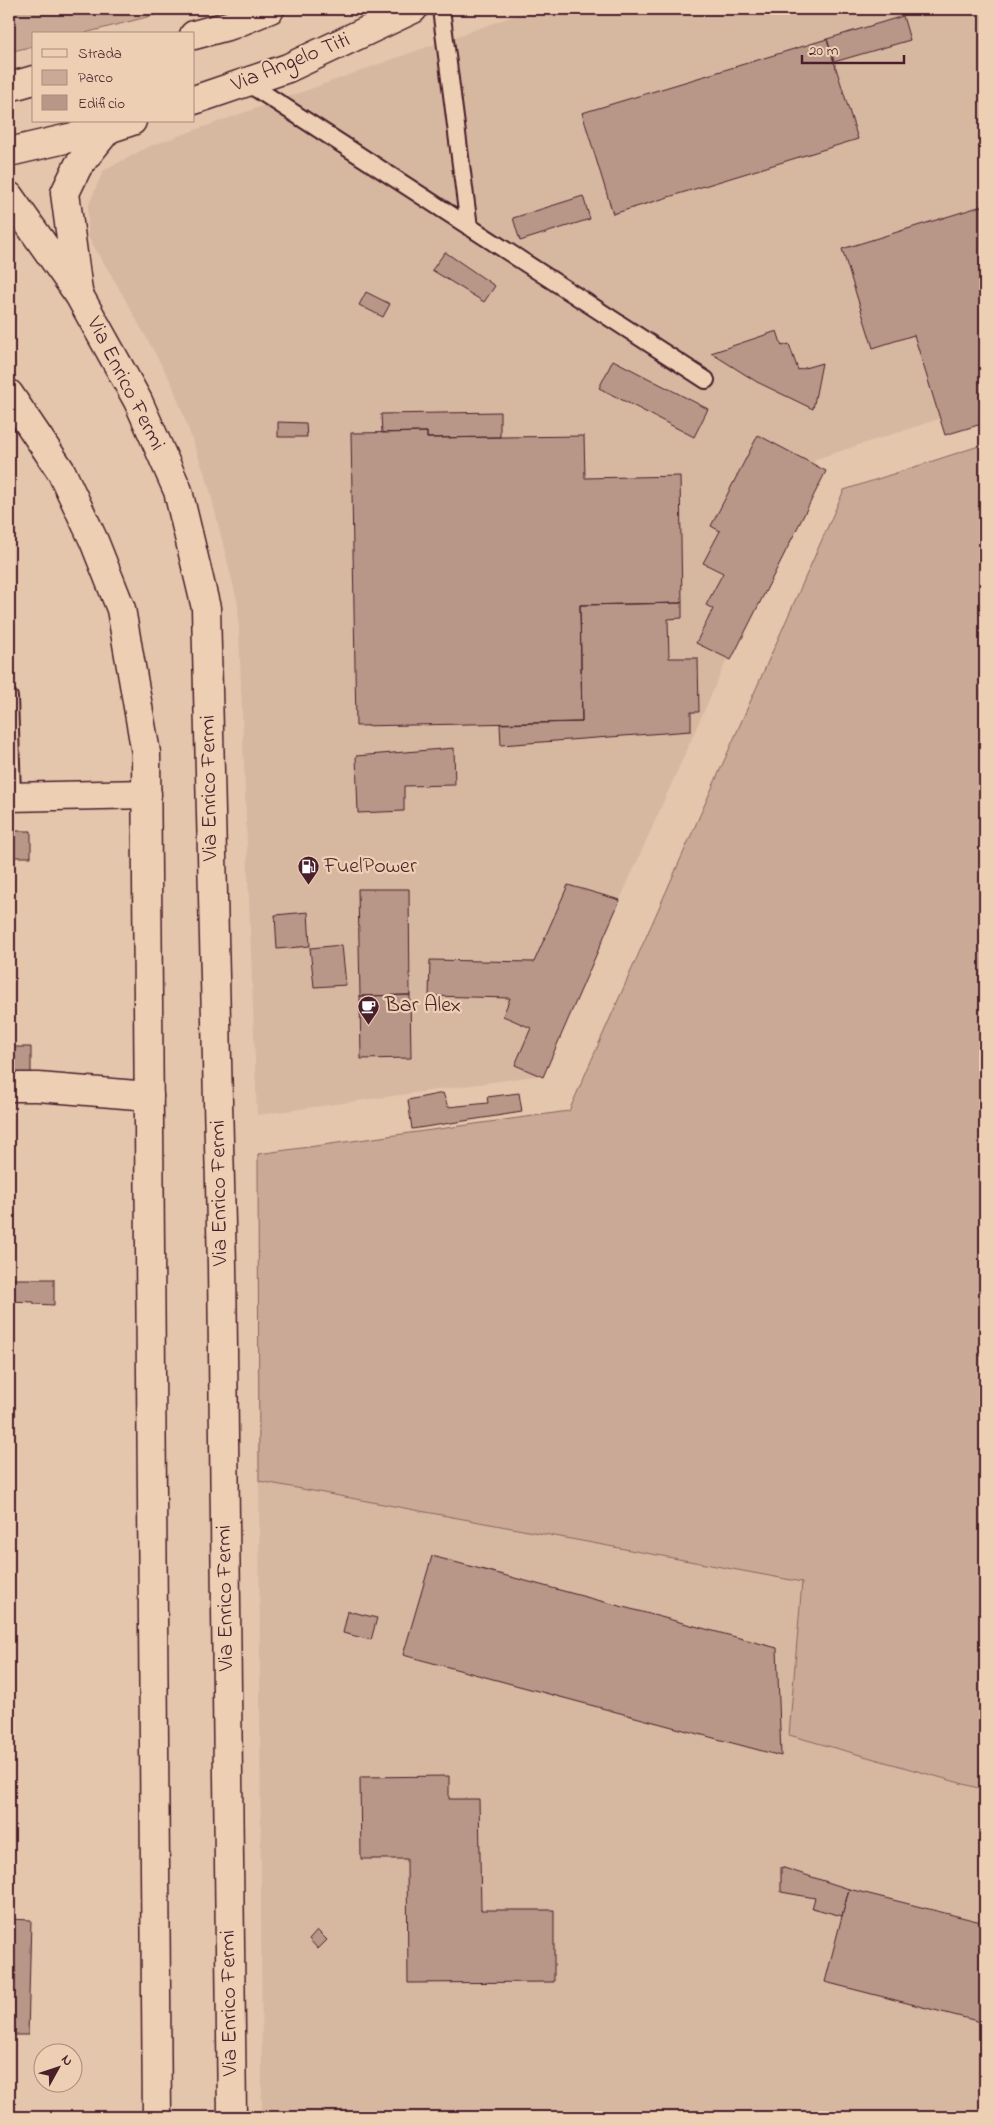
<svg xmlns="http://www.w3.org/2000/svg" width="994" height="2126" viewBox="0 0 994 2126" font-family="'Indie Flower',sans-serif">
<rect width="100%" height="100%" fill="#e3c6ac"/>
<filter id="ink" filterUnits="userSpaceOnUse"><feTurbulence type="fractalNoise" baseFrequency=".02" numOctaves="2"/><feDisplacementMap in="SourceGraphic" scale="10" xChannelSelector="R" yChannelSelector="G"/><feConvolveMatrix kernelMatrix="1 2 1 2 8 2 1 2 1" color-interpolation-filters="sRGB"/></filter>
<g filter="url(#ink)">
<path fill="#d6b8a1" d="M533 9H985V404L816 459 542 1075 257 1115 238 605 208 483 172 384 116 283 88 237V207L103 171 148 147Z
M259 1481 803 1582 789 1735 985 1790V2117H262Z"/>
<path fill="#caaa96" stroke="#8a6460" d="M9 9H178L81 34H34V46L9 52Z
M985 444V1790L789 1735 802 1582 259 1481 258 1154 569 1111 844 490Z"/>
<path fill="#b89788" stroke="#4a1f2b" d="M903 16 910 40 834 62 827 39Z
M827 39 858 139 613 214 582 113Z
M583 196 590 219 520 241 513 218Z
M985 205V423L945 435 914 335 873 348 842 249Z
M445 252 495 286 484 302 432 270Z
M366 292 390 304 383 317 359 305Z
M777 331 782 346 789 344 798 370 822 363 813 409 757 382 711 353Z
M613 360 708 409 694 437 599 388Z
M500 412V437L427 438V432L382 433 381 414Z
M278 422 306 423 307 437H278Z
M427 432V438L584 436 585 478 680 476 682 603 580 605 582 722 356 726 351 433Z
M758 435 826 471 731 660 696 643 713 609 706 605 723 573 703 563 720 531 711 526Z
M682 603V618L668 619 669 658H698L699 712H691V731L501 745 500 724 582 722 580 605Z
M454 748 455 785 404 786V811L358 813 356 756Z
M9 831H31V857H9Z
M568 885 620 900 543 1077 515 1065 531 1028 503 1016 510 998 429 996 430 960 534 962Z
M358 889H409L410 995 360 996Z
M308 912 310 946 277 949 275 915Z
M342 945 346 985 314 987 310 948Z
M410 995 411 1058 361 1059 360 996Z
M9 1047H31V1078H9Z
M443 1093 448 1107 488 1103 487 1097 519 1093 522 1112 412 1129 408 1100Z
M9 1196 10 1279H54V1305L34 1304V1302L9 1301V1342Z
M432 1556 777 1648 781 1756 403 1655Z
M348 1611 377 1618 371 1640 343 1633Z
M449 1776V1799H479L481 1910H554V1982L408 1983 407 1859H361L360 1777Z
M781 1867 849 1889 842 1916 812 1908 815 1898 781 1892Z
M849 1889 985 1923V2023L825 1982Z
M9 1919 31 1920 28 2035H9Z
M317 1930 327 1940 318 1949 309 1939Z
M981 2111 985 2112V2117H979Z"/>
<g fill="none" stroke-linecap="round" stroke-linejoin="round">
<defs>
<path id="service" d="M441 9 469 227
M246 82 706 380
M9 697 12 796"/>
<path id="minor" d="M9 797 147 794
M9 1087H38L149 1096"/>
<path id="tertiary" d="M9 196 79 295 138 401 178 491 206 608 222 1266 232 2117
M78 291 65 193 78 166 108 129
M9 394 61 471 94 541 121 609 146 753 157 2117"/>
<path id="secondary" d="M194 35 231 25 270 9
M9 87 34 80
M194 100 288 68 413 9
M9 152 108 129 132 121"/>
</defs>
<use href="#service" stroke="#4a1f2b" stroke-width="20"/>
<use href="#minor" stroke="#4a1f2b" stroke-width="31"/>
<use href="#tertiary" stroke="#4a1f2b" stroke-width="31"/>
<use href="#secondary" stroke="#4a1f2b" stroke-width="31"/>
<use href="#service" stroke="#edd0b4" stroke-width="16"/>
<use href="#minor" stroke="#edd0b4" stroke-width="28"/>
<use href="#tertiary" stroke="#edd0b4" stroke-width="28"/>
<use href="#secondary" stroke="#edd0b4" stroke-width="28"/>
</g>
</g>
<defs>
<symbol id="fuel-pin" viewBox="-11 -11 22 30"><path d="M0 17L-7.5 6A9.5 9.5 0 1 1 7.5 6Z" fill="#4a1f2b" stroke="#edd0b4"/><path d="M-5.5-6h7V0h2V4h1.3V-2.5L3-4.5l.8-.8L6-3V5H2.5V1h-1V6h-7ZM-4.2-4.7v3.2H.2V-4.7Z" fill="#fff"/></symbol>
<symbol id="cafe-pin" viewBox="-11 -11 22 30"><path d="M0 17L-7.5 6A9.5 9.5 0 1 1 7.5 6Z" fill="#4a1f2b" stroke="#edd0b4"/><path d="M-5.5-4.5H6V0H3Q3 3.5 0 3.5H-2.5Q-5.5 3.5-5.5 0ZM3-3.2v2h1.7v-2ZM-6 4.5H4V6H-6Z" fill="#fff"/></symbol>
</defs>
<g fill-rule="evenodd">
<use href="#fuel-pin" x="296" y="854" width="25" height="34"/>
<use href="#cafe-pin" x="356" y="994" width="25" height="34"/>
</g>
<g text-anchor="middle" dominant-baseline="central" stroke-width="4.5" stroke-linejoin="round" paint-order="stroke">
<g font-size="22" fill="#4a1f2b" stroke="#edd0b4">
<text transform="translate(291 63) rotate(-22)">Via Angelo Titi</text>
<text transform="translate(125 384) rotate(63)">Via Enrico Fermi</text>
<text transform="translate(210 788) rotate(-91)">Via Enrico Fermi</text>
<text transform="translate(220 1193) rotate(-91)">Via Enrico Fermi</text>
<text transform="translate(226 1598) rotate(-91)">Via Enrico Fermi</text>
<text transform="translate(230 2003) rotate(-91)">Via Enrico Fermi</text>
</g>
<g font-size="22" fill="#4a1f2b" stroke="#edd0b4" text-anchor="start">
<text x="324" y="867">FuelPower</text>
<text x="385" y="1006">Bar Alex</text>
</g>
</g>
<rect width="994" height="2126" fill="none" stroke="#edd0b4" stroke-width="30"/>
<rect x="15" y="15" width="964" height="2096" fill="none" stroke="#4a1f2b" stroke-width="2" filter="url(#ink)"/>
<rect x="32" y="32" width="162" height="90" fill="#edd0b4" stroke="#ac897d"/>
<rect x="42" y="49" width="25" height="8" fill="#edd0b4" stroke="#ac897d"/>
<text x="78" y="58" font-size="15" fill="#4a1f2b">Strada</text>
<rect x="42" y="70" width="25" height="15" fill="#caaa96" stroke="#ac897d"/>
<text x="78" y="82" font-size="15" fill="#4a1f2b">Parco</text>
<rect x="42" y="95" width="25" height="15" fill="#b89788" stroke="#ac897d"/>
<text x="78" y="108" font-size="15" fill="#4a1f2b">Edificio</text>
<g transform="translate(58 2068) rotate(50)"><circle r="24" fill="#edd0b4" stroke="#ac897d"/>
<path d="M0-4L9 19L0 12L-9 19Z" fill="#4a1f2b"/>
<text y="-8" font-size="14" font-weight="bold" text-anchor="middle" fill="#4a1f2b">N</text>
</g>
<path d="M802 55v8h102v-8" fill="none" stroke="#4a1f2b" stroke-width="2.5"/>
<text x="809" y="55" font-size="15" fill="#4a1f2b" stroke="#edd0b4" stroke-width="4" paint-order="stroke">20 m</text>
</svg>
